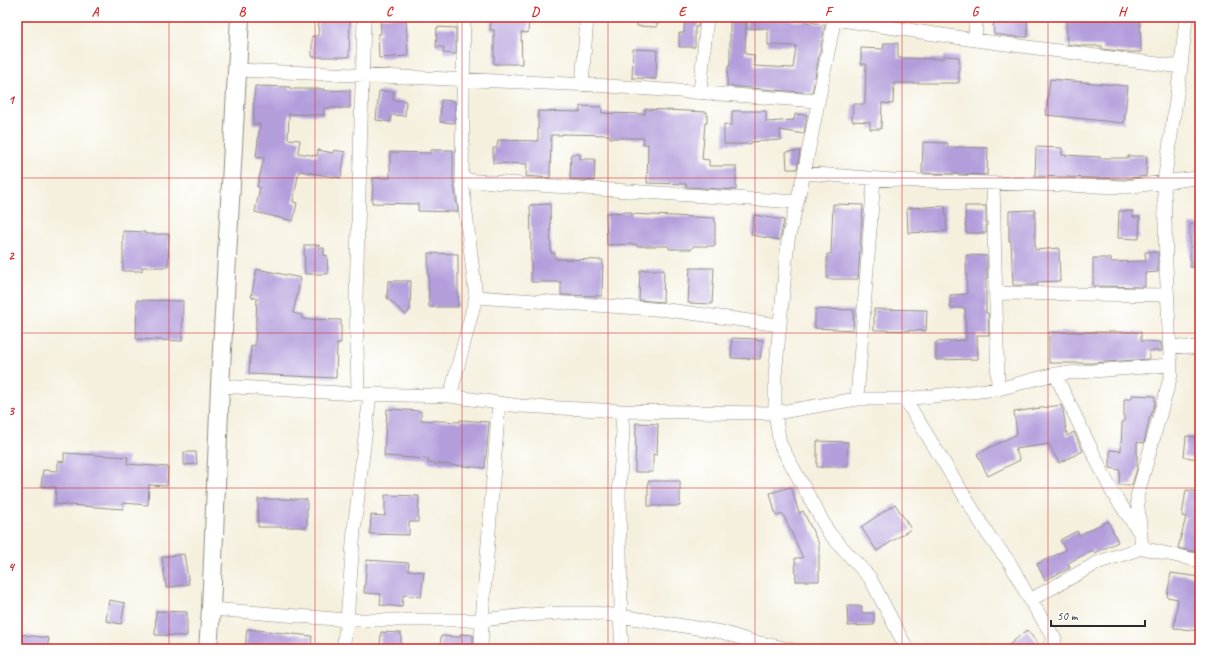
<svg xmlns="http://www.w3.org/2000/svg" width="1217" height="666" viewBox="0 0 1217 666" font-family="Caveat,sans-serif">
<rect width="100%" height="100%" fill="#fff"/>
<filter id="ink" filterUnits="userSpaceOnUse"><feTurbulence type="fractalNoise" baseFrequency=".025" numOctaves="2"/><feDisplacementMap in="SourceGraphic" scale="8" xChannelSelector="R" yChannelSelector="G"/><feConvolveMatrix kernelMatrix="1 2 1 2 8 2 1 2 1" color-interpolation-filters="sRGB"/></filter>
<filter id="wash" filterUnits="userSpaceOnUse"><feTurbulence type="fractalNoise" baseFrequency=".012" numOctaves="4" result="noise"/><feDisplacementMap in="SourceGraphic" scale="16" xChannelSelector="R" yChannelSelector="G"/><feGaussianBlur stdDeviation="0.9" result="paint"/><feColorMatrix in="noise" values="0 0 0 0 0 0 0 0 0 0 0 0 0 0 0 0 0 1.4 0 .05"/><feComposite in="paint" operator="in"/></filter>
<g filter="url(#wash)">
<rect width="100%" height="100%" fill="#f5f0de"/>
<g id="blocks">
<path fill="#b39edb" d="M319 17H350L349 57H312V36H318Z
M380 17H406L408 56 379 58 378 34H381Z
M491 17H529L528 33 521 32 522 64H494V30H490Z
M637 17H657V27L637 26Z
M685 17H699L698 27H695V47H679V33H684Z
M747 17H788V20L825 24 812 93 727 86 728 66H730V21H746L745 54 754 55V66L793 68 796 46 768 45V28L747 29Z
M993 17H1027L1028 37H1016L994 34Z
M1066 17H1119V19H1140L1141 52H1128L1102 49V46H1084L1067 44Z
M437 27 456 28V54L443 53 444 47H436Z
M884 43H898V58L943 59V56L959 57V83H894L893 104 882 103 881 129H870V122L852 121 853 104H865L866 64H861V48L883 49Z
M633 49 657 50 656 79 632 78Z
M1050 79 1128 86 1124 123 1046 115Z
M255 86 290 87V89H324V91L350 90V108H324V115L289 114 288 139 300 140 298 153 317 156 318 150 333 153 334 150 345 152 341 178 299 171 293 202 297 203 293 221 255 212 260 187H257L264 158 256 157 260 124H253Z
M379 91 394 92 393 100 406 101 405 116 391 115V122L376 120Z
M441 100 455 101V123L440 122Z
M580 106 602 107V113L645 114V109L707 112V123H705L702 159 709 160V166H736V190L686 187V184L647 183 648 144H643L644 138H610V135L562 134V135H551L550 178 526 176 527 164 493 163V148H497L498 140 538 141V111L580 112Z
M732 111H766V122L794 120 795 114 807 115 804 134 780 130 781 140 751 142V144H724V124L732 125Z
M923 142 948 143 947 147 988 148 987 175 922 173Z
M1036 147 1062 148V155L1100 157 1099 158H1128V156H1147L1146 176 1125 179 1035 176Z
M431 150H453V179L458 212 418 211V204L372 203 373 178H390V152L431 153Z
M800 151 797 169H787L786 152Z
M571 154H580V159H595L594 181 570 179Z
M550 204 551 253H555V259L603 260 602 296 561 295V282H531V236L530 205Z
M833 204 863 205 858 279H827V254H831Z
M945 206 947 231 908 233 907 208Z
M965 206H986V233H966Z
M1035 210V250L1059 248 1060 281 1037 282 1038 285H1013L1011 241H1009V211Z
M1119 211H1133V217H1140L1139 239 1118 238Z
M631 212V214L715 218V246H693L692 249H669V246H636V244L607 245 606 213Z
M754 215 784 220 780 240 751 235Z
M1190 224H1200V267H1190Z
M123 231 145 232V234H169L168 267H142V271H123Z
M304 245H319V248H324V256L327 255 328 274H305Z
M1145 252H1158V272L1145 273V287L1093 286V258H1111V262L1146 261Z
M428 253 458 254V307H429Z
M966 255 987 256V279H986V313H988L989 335H977L978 359 936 360V342L966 340 965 308H950V295L967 294Z
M690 268H714L712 304 688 303Z
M257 269 301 278 293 313 302 315V319L341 320V343H337L336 378 249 374 251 345 255 346 257 298 251 297Z
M640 270H664L663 302 639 300Z
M388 281H411L410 310 406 315 387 298Z
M137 300 183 301 182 341 136 339Z
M815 309 854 310 853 330 815 328Z
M874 309 927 310 926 331 874 330Z
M1049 332H1141V341L1161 342 1162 351H1149V359L1092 363H1049Z
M732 338 757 339V340H763L760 359 731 358Z
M1132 395 1155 396V403L1151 416H1150L1144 443 1137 442V469L1132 485H1119L1120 470 1110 468V450L1121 451 1122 422H1124V399H1132Z
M1061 405 1063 410 1067 436 1074 432 1083 451 1059 463 1049 444 1015 449 1020 460 988 476 977 454 1017 434 1014 412Z
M387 409 421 411V420L460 422V420L489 422 485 468 428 463V459L384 456Z
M636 423 658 424 657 455 653 454V472H635Z
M1186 436 1200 437V459L1184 457Z
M817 441 848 442 847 467H817Z
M184 452H196L197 464 184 465Z
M64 453 128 457 127 464 168 467 167 486 149 485 148 505 123 503V509L55 504 56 487 41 486 43 470 58 471V461L64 462Z
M648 481H680V506H648Z
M791 487 799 513 803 511 819 544V581H796L795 558H803L783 514 776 516 770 493Z
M1186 490 1200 492V553L1178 548 1186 517 1182 516Z
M385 495 419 496 418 522H409V535L370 534 371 515 385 516Z
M258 499H307V527H258Z
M895 504 911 529 877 551 861 527Z
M1108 521 1118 542 1095 553 1093 550 1068 563 1070 568 1045 580 1037 564 1066 550 1060 540 1077 531 1079 535Z
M184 554 189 584 166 588 162 557Z
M367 560 409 563 408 570 424 572 421 597 403 595 402 607 380 605 381 594 364 593Z
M1171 573 1200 577V631L1174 628 1178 599 1167 597Z
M109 600 125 603 121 624 106 621Z
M847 606H862V613H874V625L848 626Z
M156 611 187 612V636L155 635Z
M247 629 312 636 311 649H245Z
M1027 630 1040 646 1039 649H1004Z
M381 632 401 633V649H380Z
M17 634 49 638 47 649H17Z
M460 634 473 635V649H440L441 636 460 637Z"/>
</g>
</g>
<g filter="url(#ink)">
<use href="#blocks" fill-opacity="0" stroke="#908e84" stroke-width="1"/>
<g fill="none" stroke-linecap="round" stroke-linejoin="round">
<defs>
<path id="street" d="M835 17 804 173 788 240 775 376V413L780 444 829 533 870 578 907 649
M835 19 975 40 1181 67
M975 40 976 17
M238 70 594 85 818 101
M582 85 587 17
M700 93 707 17
M804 173 893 180 1125 187 1188 179 1200 178
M462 180 797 202
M993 183 998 389
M995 293 1167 295
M476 297 668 310 779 325
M1170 346 1200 348
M1055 374 1112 492 1140 533
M220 386 358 394 450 396 520 406 621 411 775 413 857 399H905L998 389 1055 374 1170 365
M358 394 356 297 364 17
M450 396 476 297 462 180 464 17
M857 399 874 178
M905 399 989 536 1010 563 1030 600 1055 639 1047 649
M1142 548 1137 497 1171 375 1166 264 1164 182 1181 67 1186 17
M1030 600 1099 562 1142 548 1200 561
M211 609 347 620H482L527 615 561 613H594L620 616 621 606 619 492 623 430 621 411
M343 649 347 620 354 530 370 394
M481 649 482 620 499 403
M622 649 620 616 722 632 750 641 790 649"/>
<path id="secondary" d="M208 649 211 609 220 386 240 17"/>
</defs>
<use href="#street" stroke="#908e84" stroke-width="14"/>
<use href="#secondary" stroke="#908e84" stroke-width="20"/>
<use href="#street" stroke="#fff" stroke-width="13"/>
<use href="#secondary" stroke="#fff" stroke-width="18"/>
</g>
</g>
<path fill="none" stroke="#d62828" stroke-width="1" stroke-opacity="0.55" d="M169 17V649M315 17V649M462 17V649M608 17V649M755 17V649M902 17V649M1048 17V649M17 178H1200M17 333H1200M17 488H1200"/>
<rect width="1217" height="666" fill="none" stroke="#fff" stroke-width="44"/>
<path d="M1051 620v6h94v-6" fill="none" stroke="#2b2b2b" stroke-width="2"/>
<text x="1057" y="620" font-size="12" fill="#2b2b2b" stroke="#ffffff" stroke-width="3" paint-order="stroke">50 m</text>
<rect x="22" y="22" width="1173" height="622" fill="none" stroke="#d62828" stroke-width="1.5"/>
<g font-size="13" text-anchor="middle" font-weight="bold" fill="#d62828">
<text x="95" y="16">A</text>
<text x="242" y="16">B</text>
<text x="389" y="16">C</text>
<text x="535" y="16">D</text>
<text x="682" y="16">E</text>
<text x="828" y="16">F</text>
<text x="975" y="16">G</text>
<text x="1122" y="16">H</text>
<text x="11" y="104">1</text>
<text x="11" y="260">2</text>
<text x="11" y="415">3</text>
<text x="11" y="571">4</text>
</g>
</svg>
